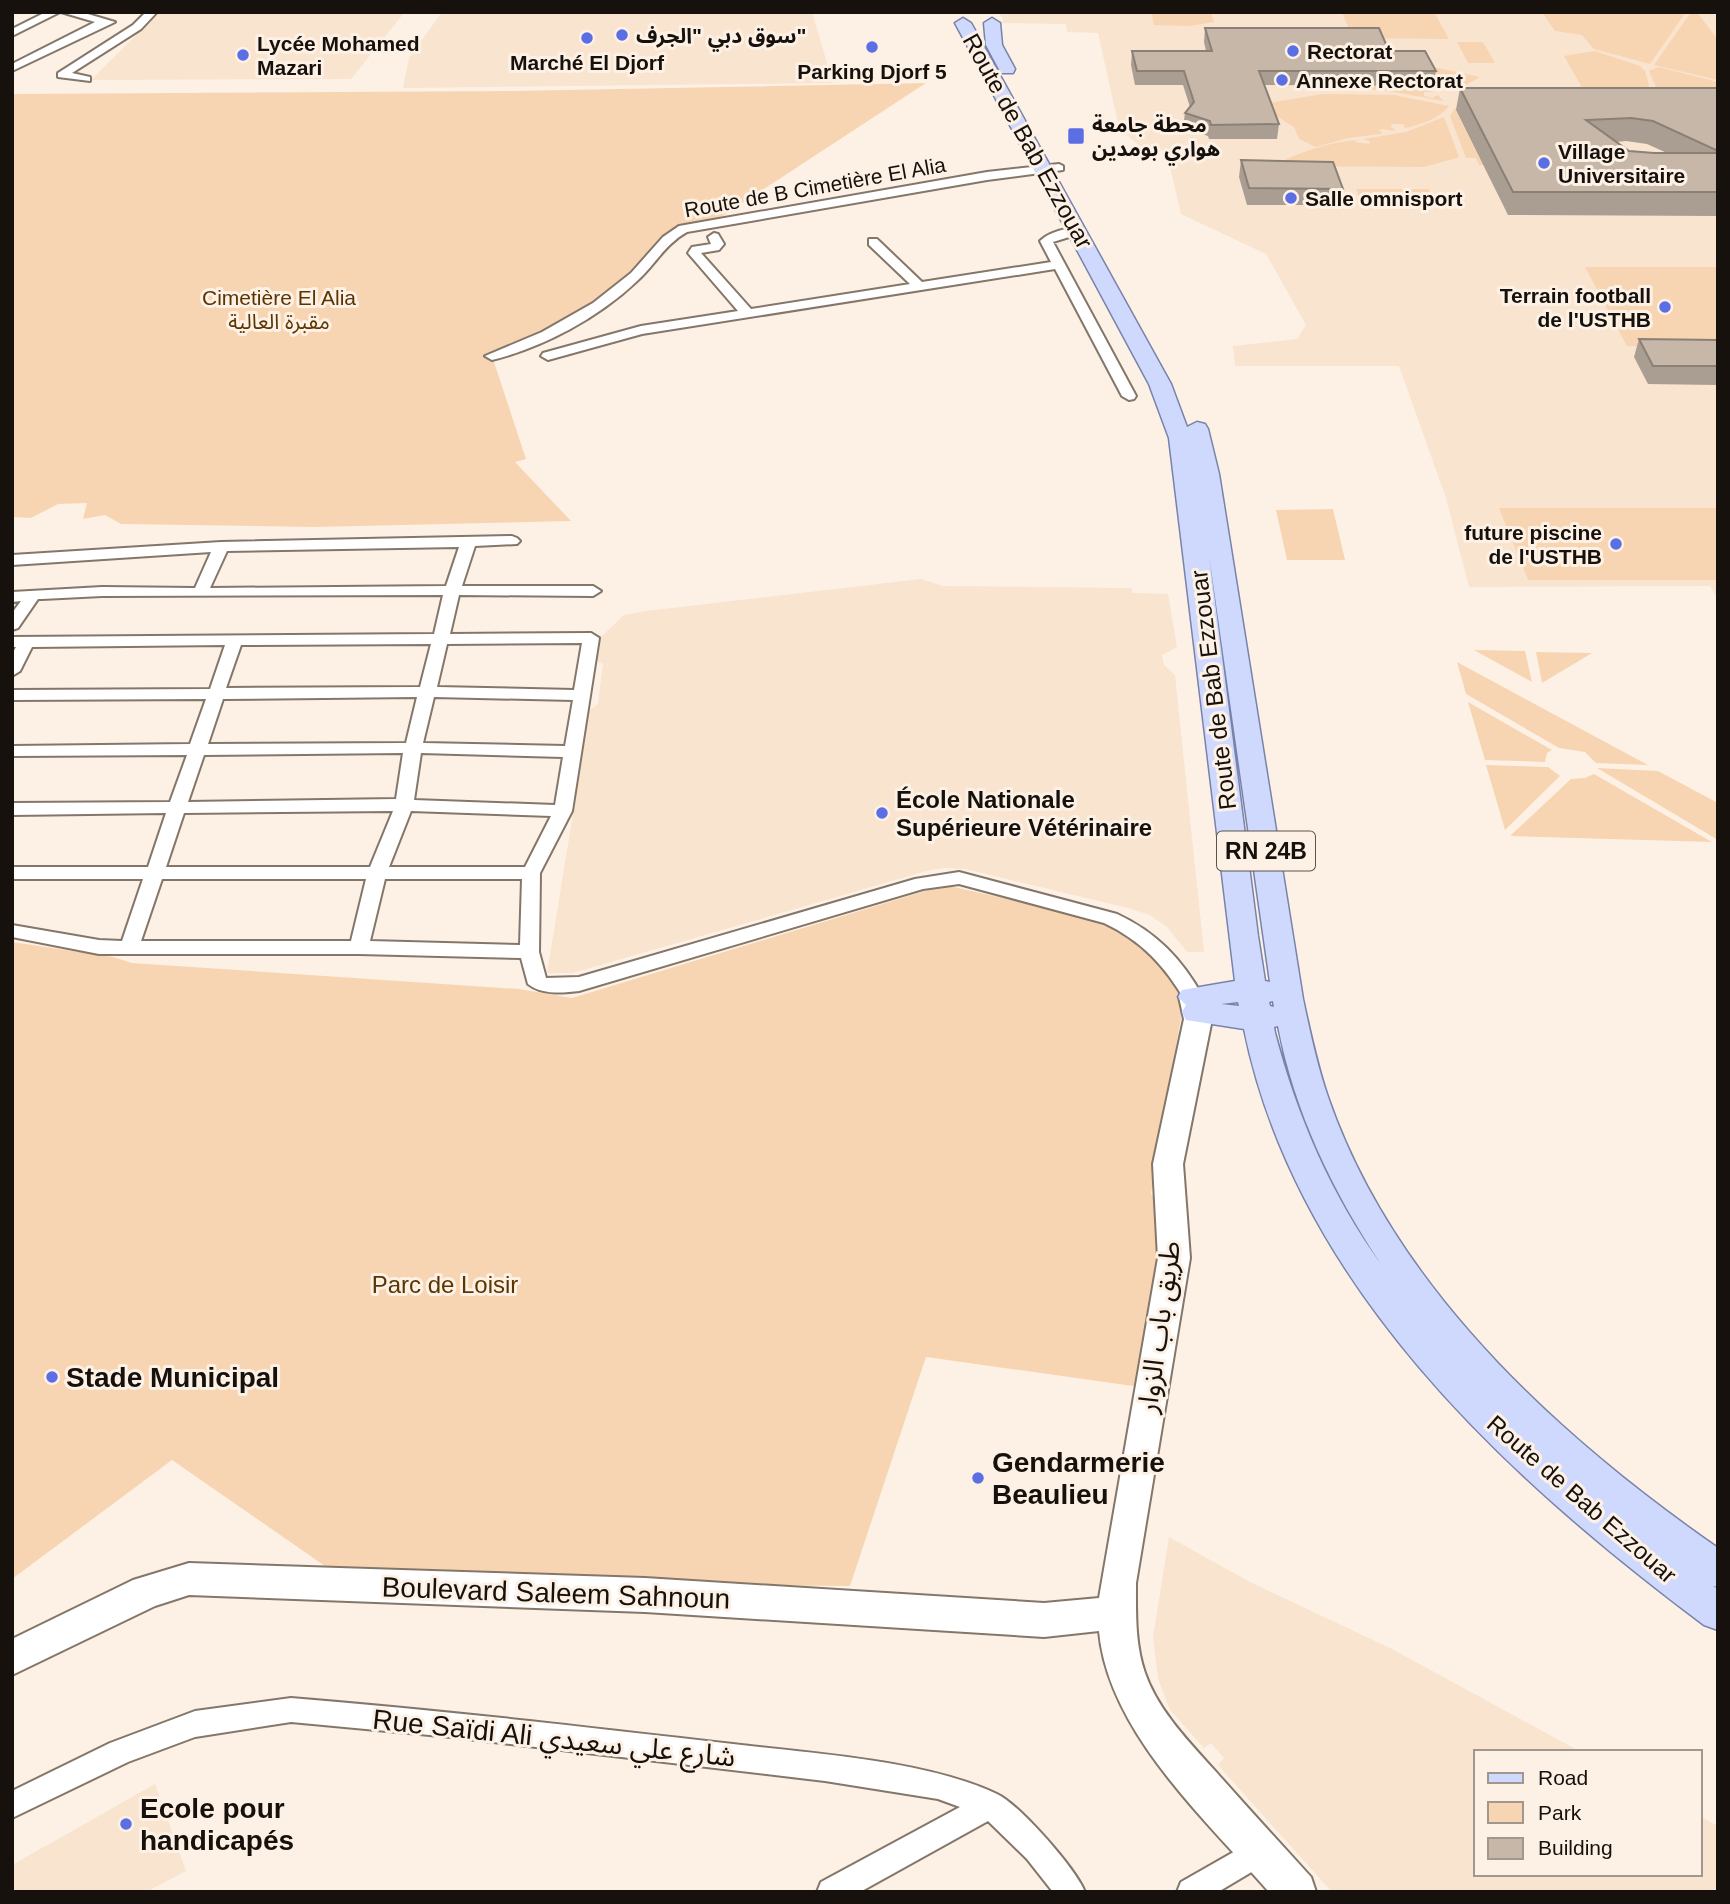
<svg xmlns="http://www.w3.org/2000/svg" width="1730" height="1904" viewBox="0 0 1730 1904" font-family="Helvetica,'Noto Sans Arabic',sans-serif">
<rect width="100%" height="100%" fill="#fdf1e5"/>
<path fill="#f8e4cf" d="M159 12H365L403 14 351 79 91 80Z
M442 12H812L833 83 403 88 409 58Z
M998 12H1718V600L1710 586 1469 587 1446 498 1399 366H1235L1233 346 1297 339 1306 325 1266 254 1181 214 1166 150 1146 152 1119 128 1098 33 1067 32 1066 24 1002 23 1003 18Z
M921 579 943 586 1131 588 1133 593 1168 594 1177 647 1162 655 1164 665 1175 675 1204 952H1187L1167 927 1150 915 1128 908 965 869 946 868 930 870 573 973H547L590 710 598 704 603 664 597 661 600 643H595L596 637 603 635 624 615 646 611Z
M1169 1537 1250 1582 1392 1649 1581 1752H1476V1874H1700V1816L1718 1826V1892H1332L1218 1765 1224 1758 1211 1743 1204 1748 1170 1710 1158 1679 1153 1637Z
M155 1784 186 1871 146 1892H12V1865Z"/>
<path fill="#f8d5b2" d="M1151 12H1211L1214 22 1189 26 1154 25Z
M1346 12H1434L1449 39 1353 38 1343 15Z
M1542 12H1686L1650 64 1594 49 1582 35 1555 31Z
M1691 12H1697L1718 40V80L1654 65Z
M1457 42H1483L1495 63H1468Z
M1595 51 1640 66 1645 71 1650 89 1588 98 1564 56Z
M1423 65 1480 77 1464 86H1433Z
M1658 67 1718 82V92L1670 90 1656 87 1649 71Z
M926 83 718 219 685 226 624 285 551 331 492 356 526 459 515 462 571 521 314 527 121 524 105 515 83 519 87 503 58 504 31 518 12 517V94L512 91Z
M1331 86H1422L1433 92H1424V96L1433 98 1437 95 1444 101 1383 90 1335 89Z
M1323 94 1394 95 1449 106C1440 118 1420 125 1405 128L1403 124H1393L1390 126 1396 131 1381 129 1379 130 1383 133 1380 134 1348 138 1316 147 1299 139 1294 127 1265 109 1276 108 1268 103Z
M1460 105 1456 111 1483 165H1479L1476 158H1466L1450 116 1455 108Z
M1444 117 1459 157 1457 158 1424 167 1273 166C1297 153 1328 142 1357 140L1355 142 1369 144 1370 141 1363 139 1406 132Z
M1356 189H1429L1436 205H1362Z
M1585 267H1718V347L1627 346Z
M1499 508H1718V580H1528Z
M1333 509 1345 560H1287L1276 510Z
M1474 650 1525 651 1532 682Z
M1536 652 1592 653 1542 683Z
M1457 662 1648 765 1596 763 1585 752 1559 748 1466 694Z
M1468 702 1552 750 1547 753 1545 762 1485 760Z
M1486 765 1548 767 1560 776 1505 830Z
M1597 768 1658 771 1718 803V840Z
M1594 774 1712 842 1510 836 1571 779 1585 778Z
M945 885 1104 921 1147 939 1185 994 1151 1194 1173 1215 1140 1387 926 1357 850 1586 348 1582 172 1460 12 1579V942L113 957 132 963 519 989 572 998Z"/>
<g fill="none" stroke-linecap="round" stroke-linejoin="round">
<defs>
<path id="street" d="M46 12H60L12 36V29Z
M61 12H81L115 22 12 71V64L95 22Z
M146 12H157L141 29 72 73 90 77V81L58 77V73L133 25Z
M1059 164 1063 166V170L987 180 687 232C665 244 655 265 637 281 598 318 544 347 492 360L485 356 542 332 593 303 631 273 663 237 679 226 987 172Z
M1078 226 1082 227V233L1053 242 1136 396 1134 399 1129 400 1122 396 1055 269 642 334 548 360 541 356 543 353 641 326 738 311 688 253 692 247 711 244 708 237 714 233 718 234 724 244 719 250 701 253 751 309 910 284 869 245V239H877L922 282 1051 262 1040 241C1050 231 1064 230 1078 226Z
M512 536 517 538 520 541 517 544 475 546 462 586H593L601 591 593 596 459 595 450 634 591 633 599 638 572 811 540 873 539 952 546 978 579 977 915 879 959 872 1117 914C1156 932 1182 959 1203 997L1200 1002H1186C1165 966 1142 941 1104 923L959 884 923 889 579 991C562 993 542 995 528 984L521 958 359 954H99L12 937V925L99 940 122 941 143 879H12V867H148L166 813 12 815V803L170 802 187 755 12 756V746L190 744 206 699 12 700V690L210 689 225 645 32 647 20 671 12 676V654L16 647H12V637L434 634 443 595 102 596 42 599H38L18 628 12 630V613L21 601 12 602V592L102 587 195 588 211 552 12 565V555L221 542ZM459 547 446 586 210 588 227 551ZM582 643 574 690 437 687 447 644ZM431 644 420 687 226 688 241 645ZM417 697 406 743 208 744 223 699ZM434 697 573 700 565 746 423 743ZM403 753 396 799 188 802 204 755ZM421 753 563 757 555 805 414 800ZM393 811 370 867H166L184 813ZM411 811 551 816 525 867H389ZM162 879H366L351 941H141ZM385 879H522L520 945 370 941Z
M291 1698C439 1710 586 1727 733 1744 814 1754 925 1760 997 1794 1020 1805 1075 1868 1085 1892H1053L1027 1859 988 1821 860 1892H817L821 1882 960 1807 938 1799 825 1781 451 1737 291 1722 195 1737 128 1762 12 1818V1791L110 1743 195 1711Z
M1260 1837 1270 1841 1274 1851 1270 1861 1218 1892H1177L1181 1882Z"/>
<path id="secondary" d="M1193 987 1203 990 1212 1019 1183 1164 1190 1258 1136 1583C1136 1614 1135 1644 1145 1673 1158 1711 1191 1744 1217 1773 1248 1808 1280 1843 1311 1877L1316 1892H1269C1205 1819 1108 1731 1099 1631L1044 1637 645 1612 189 1595 155 1606 12 1675V1639L133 1580 189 1563 645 1578 1044 1603 1099 1598 1158 1258 1153 1164 1181 1033 1184 1019 1179 997 1183 990Z"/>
<path id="primary" d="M963 18 971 23 1171 384 1187 427 1197 422 1205 424 1208 429 1219 474 1303 999C1310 1032 1317 1065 1328 1097 1393 1286 1558 1437 1718 1548V1587L1713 1586 1718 1589V1630L1704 1625C1505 1476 1296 1284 1244 1029L1186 1020 1182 1012 1186 1005 1178 997 1182 990 1235 981 1169 438 1149 384 955 23ZM1209 555 1270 982 1265 981 1258 936ZM1273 1001 1274 1007 1270 1006 1269 1002ZM1238 1002 1239 1006 1221 1004ZM1278 1026C1294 1111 1333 1192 1381 1264 1331 1195 1297 1116 1275 1033L1274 1027Z
M992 18 1000 23 1002 45 1015 69 1013 73H1001L986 45 984 23Z"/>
</defs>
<use href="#street" stroke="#84776a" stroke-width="4"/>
<use href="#secondary" stroke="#84776a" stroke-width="4"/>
<use href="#primary" stroke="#7983a9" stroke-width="3"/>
<use href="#street" fill="#fff" fill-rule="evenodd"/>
<use href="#secondary" fill="#fff" fill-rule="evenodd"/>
<use href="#primary" fill="#cfd9fe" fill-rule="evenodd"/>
</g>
<path fill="#aa9d91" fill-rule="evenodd" d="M1205 28 1389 51 1436 71 1433 86 1264 85 1279 124 1277 139H1209L1208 136 1183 128 1185 113 1190 107 1183 85H1135L1131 65 1132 51H1206L1204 42Z
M1460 88H1718V216L1508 215 1456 110ZM1626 141 1647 144 1667 153H1654L1629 151 1616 142Z
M1241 160 1343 189 1341 205H1247L1239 177Z
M1639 339 1718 340V385L1648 384 1634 357Z"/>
<path fill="#c6b7a9" stroke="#8b8076" stroke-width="2" d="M1205 28H1379L1389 51H1425L1436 71H1259L1279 124 1211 125 1210 121 1185 113 1194 102 1184 71H1137L1132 51H1212Z
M1460 88H1718V151L1653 121 1631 118 1586 120 1629 151 1654 153H1718V192H1513Z
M1241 160 1333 162 1343 189 1249 188Z
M1639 339 1718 340V366H1653Z"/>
<g fill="#5b6ee4" stroke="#fdf1e5" stroke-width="2.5">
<circle cx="622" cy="35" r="7"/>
<circle cx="587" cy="38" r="7"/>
<circle cx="872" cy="47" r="7"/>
<circle cx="1293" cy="51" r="7"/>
<circle cx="243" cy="55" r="7"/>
<circle cx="1282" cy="80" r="7"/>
<rect x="1067" y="127" width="18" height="18" rx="3.5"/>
<circle cx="1544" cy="163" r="7"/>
<circle cx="1291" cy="198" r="7"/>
<circle cx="1665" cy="307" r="7"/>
<circle cx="1616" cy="544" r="7"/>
<circle cx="882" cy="813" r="7"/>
<circle cx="52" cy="1377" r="7"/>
<circle cx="978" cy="1478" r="7"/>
<circle cx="126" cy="1824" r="7"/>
</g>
<g text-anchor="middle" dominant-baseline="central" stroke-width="6" stroke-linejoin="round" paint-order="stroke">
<g font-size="21" font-weight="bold" fill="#16110c" stroke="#fdf1e5" text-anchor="start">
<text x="636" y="35">سوق دبي "الجرف"</text>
<text x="257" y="43">Lycée Mohamed<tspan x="257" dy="24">Mazari</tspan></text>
<text x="1307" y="51">Rectorat</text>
<text x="587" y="62" text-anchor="middle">Marché El Djorf</text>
<text x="872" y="71" text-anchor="middle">Parking Djorf 5</text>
<text x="1296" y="80">Annexe Rectorat</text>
<text x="1092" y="124">محطة جامعة<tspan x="1092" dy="24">هواري بومدين</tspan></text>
<text x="1558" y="151">Village<tspan x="1558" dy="24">Universitaire</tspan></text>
<text x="1305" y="198">Salle omnisport</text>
<text x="1651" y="295" text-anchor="end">Terrain football<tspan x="1651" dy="24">de l'USTHB</tspan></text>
<text x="1602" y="532" text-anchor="end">future piscine<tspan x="1602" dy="24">de l'USTHB</tspan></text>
</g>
<g font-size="21" fill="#16110c" stroke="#fdf1e5">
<text transform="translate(815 187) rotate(-10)">Route de B Cimetière El Alia</text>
</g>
<g font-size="21" fill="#5a3502" stroke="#fdf1e5">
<text x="279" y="297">Cimetière El Alia<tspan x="279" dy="24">مقبرة العالية</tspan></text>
</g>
<rect fill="#fdf1e5" stroke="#5b544d" stroke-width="2" x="1217" y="831.5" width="98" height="39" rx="5"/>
<g font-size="23" font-weight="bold" fill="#16110c">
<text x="1266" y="851">RN 24B</text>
</g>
<g font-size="24" fill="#16110c" stroke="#fdf1e5">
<text transform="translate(1028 141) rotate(61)">Route de Bab Ezzouar</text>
<text transform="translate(1213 690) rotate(-97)">Route de Bab Ezzouar</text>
<text transform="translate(1582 1499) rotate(41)">Route de Bab Ezzouar</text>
</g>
<g font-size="24" font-weight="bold" fill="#16110c" stroke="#fdf1e5" text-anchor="start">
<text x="896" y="799">École Nationale<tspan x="896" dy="28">Supérieure Vétérinaire</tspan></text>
</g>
<g font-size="24" fill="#5a3502" stroke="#fdf1e5">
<text x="445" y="1284">Parc de Loisir</text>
</g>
<g font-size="28" fill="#16110c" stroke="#fdf1e5">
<text transform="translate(1159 1327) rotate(-82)">طريق باب الزوار</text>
<text transform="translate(556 1593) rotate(2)">Boulevard Saleem Sahnoun</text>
<text transform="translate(554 1738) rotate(6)">Rue Saïdi Ali شارع علي سعيدي</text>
</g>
<g font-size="28" font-weight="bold" fill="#16110c" stroke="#fdf1e5" text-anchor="start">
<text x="66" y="1377">Stade Municipal</text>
<text x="992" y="1462">Gendarmerie<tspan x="992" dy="32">Beaulieu</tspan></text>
<text x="140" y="1808">Ecole pour<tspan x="140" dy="32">handicapés</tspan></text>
</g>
</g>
<rect width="1730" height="1904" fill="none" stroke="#16110c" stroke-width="28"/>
<rect x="1474" y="1750" width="228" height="126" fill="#fdf1e5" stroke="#a1978e" stroke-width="2"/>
<rect x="1488" y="1773" width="35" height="10" fill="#cfd9fe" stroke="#a1978e" stroke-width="2"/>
<text x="1538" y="1785" font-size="21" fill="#16110c">Road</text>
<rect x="1488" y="1802" width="35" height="21" fill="#f8d5b2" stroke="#a1978e" stroke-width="2"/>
<text x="1538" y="1820" font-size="21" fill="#16110c">Park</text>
<rect x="1488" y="1838" width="35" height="21" fill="#c6b7a9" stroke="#a1978e" stroke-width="2"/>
<text x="1538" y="1855" font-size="21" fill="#16110c">Building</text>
</svg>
